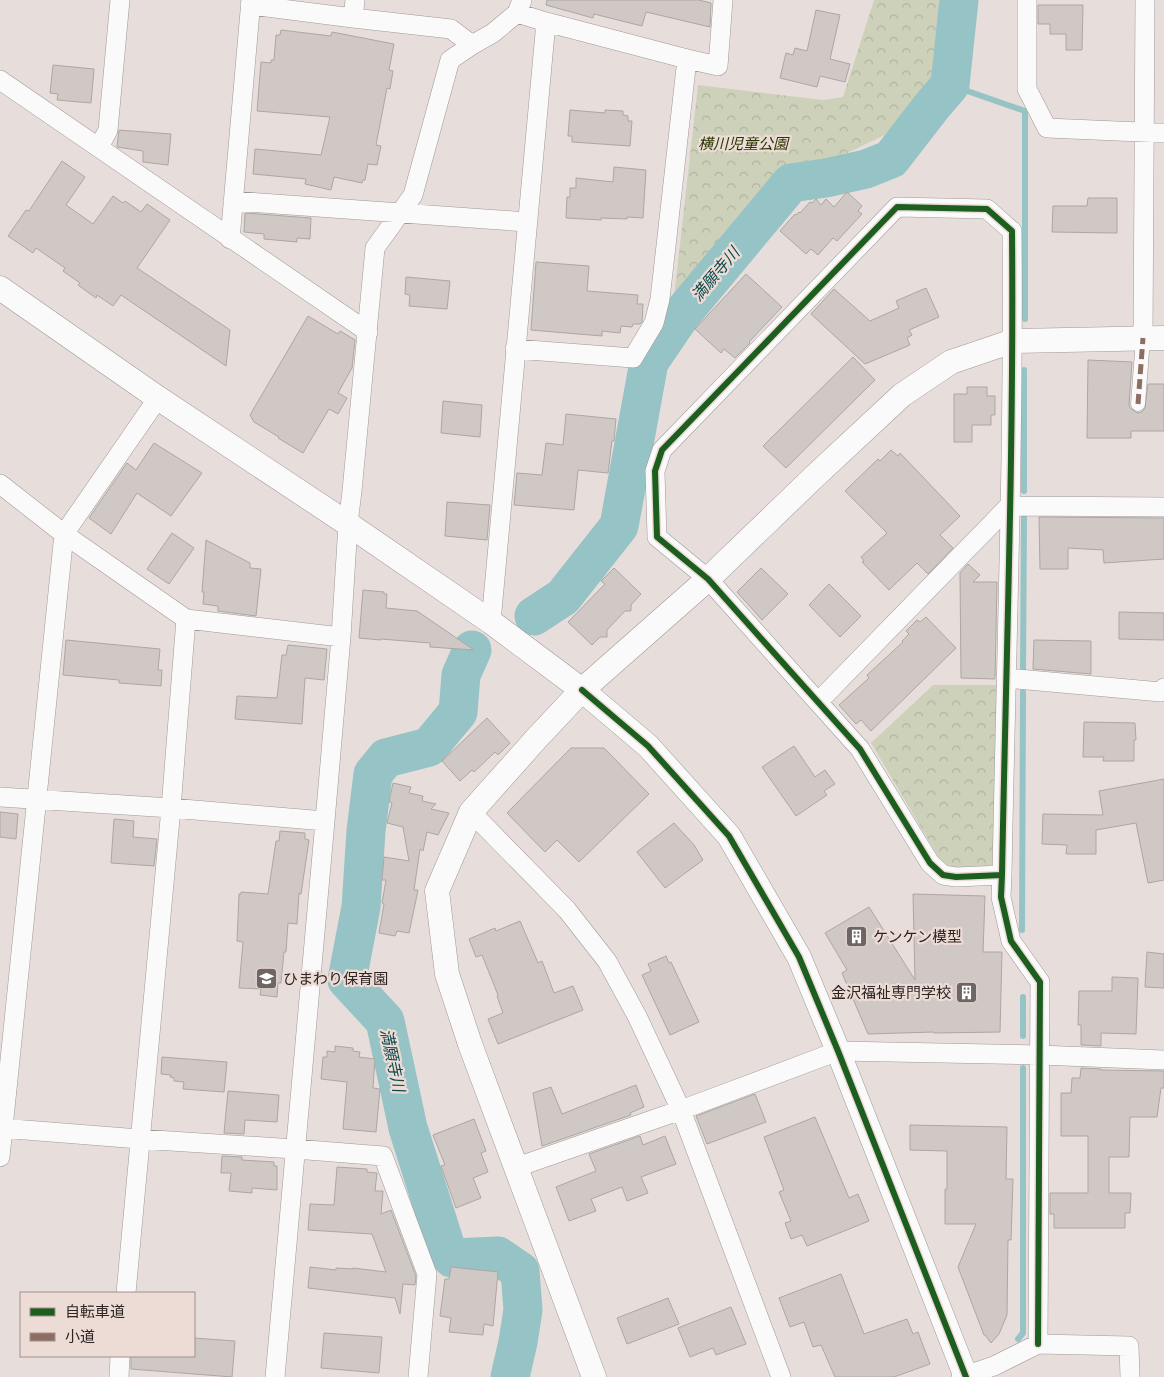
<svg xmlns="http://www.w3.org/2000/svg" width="1164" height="1377" viewBox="0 0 1164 1377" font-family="'Noto Serif','Noto Sans JP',serif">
<defs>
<pattern id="park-crowns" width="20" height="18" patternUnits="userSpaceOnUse" patternTransform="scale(1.25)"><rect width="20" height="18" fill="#cdd1ba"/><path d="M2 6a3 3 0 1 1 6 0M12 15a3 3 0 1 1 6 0" fill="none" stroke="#b0b3a0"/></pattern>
</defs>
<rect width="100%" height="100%" fill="#e7dedb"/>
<path fill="url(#park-crowns)" d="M874 0H941L946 61 927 103 891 132 807 172 786 174 673 306 698 85 823 100 843 97Z
M933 685H998L994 869 964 872 942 863 871 743Z"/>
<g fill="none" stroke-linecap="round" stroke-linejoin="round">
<path stroke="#96c3c5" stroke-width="6" d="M950 85 1025 111V319
M1024 491V370
M1023 672 1024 515
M1022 930 1023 692
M1023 1036V997
M1018 1339 1023 1333V1068"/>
<path stroke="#96c3c5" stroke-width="39" d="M534 616 563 597 619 526 649 362 681 315 791 183 826 178 866 169 891 159 932 106 950 85 959 0
M472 650 461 675 458 712 429 747 386 758 373 774 366 831 361 907 347 980 385 1021 408 1128 447 1251 452 1258 498 1256 520 1271 523 1310 518 1342 510 1377"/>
</g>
<path fill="#cfc8c5" stroke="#ada6a3" d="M547 0H699L711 3 710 27 646 12 642 26 594 14 593 18 546 5Z
M1038 5H1083L1082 50H1066V34H1050V24H1038Z
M816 10 840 15 830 59 850 64 845 82 820 76 817 87 780 78 786 53 793 55 795 48 807 51Z
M281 30 331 36 332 32 394 44 389 70 393 71 390 89 387 88 376 145 381 146 377 165 368 164 365 180H363L362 183 334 177 331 190 305 184 306 179 253 174 255 149 321 155 330 117 257 111 261 62 271 63V60H274L276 35H280Z
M53 65 94 69 91 103 57 100 58 94 50 93Z
M570 110 605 113V110L623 111V115L628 116V121H632L630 146 572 142V136H568Z
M119 130 171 134 168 165 143 162V151L117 147Z
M62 161 85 177 66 205 93 224 113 196 123 203 125 201 141 212 147 204 170 220 137 268 230 330 226 366 121 295 113 306 97 295 96 298 78 285 80 283 63 271 65 268 36 248 33 253 8 236 26 210 29 211Z
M614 167 646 170 643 218 627 217V219L601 218V220L566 218 567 197H570V188H576V178L613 182Z
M847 192 862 206 858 211 862 214 837 241 833 238 818 255 811 249 806 254 780 231 795 214 796 215 799 212 800 213 810 202 812 203 816 199 821 205 826 199 834 207Z
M1088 198H1117V233L1052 232 1053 206H1087Z
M245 213 311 218 310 239 297 238V242L264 239V234L244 232Z
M536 262 589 266 587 291 638 295 637 304H643L642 322 640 324H633L632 327 621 326 620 333 602 331V336L531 330Z
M746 274 782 307 749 342 750 343 735 358 724 349 721 353 695 329Z
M406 277 450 281 447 309 409 306 410 295 405 294Z
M926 288 939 317 909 330 912 335 907 338 910 345 865 364 811 314 834 289 870 321 899 308 896 301Z
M308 316 338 334 340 331 355 340 352 368 338 393 347 398 338 414 329 409 303 453 278 438 279 437 254 422 250 415Z
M853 357 875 380 786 468 763 446Z
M1088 360 1132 362 1129 404 1130 408 1137 413 1142 412 1145 408 1148 384H1164V431H1131V438H1087Z
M967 387H987V396H995V415H991V425H972V442H954V394H967Z
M443 401 482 405 480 437 441 433Z
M566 414 616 419 614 441H612L608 473 578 470 574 510 514 505 517 473 542 475 546 443 563 445Z
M154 443 202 473 171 516 137 493 111 534 89 518 127 463 136 470Z
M891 450 898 456 900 453 960 516 940 535 953 548 928 574 917 563 889 590 862 562 864 561 861 557 887 533 845 491 878 459 880 461Z
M447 502 490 505 487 540 445 536Z
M1039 517 1164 518V559L1104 563 1103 550 1068 548V569H1040Z
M172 533 194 548 169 584 147 569Z
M206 540 250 563V568L261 569 256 616 218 611V606L203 604 204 592H202Z
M968 564 980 575 973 582H997L995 679 961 678 960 573Z
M614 568 641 594 631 605V611H625L607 630V637H600L592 645 568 622 605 584 601 581Z
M761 568 788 594 762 620 737 592Z
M829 584 861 616 840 637 809 605Z
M363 590 384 592V594H387L386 608 417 611 474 650 430 647V643L381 639V640L359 638Z
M1119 612 1164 613V640L1119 639Z
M926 617 956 648 871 731 861 720 856 724 839 705 869 678 867 675 903 642 902 641 909 634 906 631 917 620 920 622Z
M66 640 160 649 158 670H162L161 686 119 683V680L63 675Z
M1034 640 1091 641V674L1033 669Z
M288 645 327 649 324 680 305 678 302 724 235 719 237 696 277 698 282 655H286Z
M487 718 510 743 498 755 495 752 474 772 472 770 460 781 442 761Z
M1084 722 1135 723 1136 740H1134V761H1103L1104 757H1083Z
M794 746 815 777 825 770 835 784 824 791 827 795 796 816 762 767Z
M571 748H604L649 794 579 862 557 840 545 852 507 813Z
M1164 779V880L1148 883 1136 823 1096 830V854H1066L1067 845 1042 844 1043 814 1103 815 1099 791Z
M393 783 411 787 409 793 423 796 422 801 436 804 431 809 449 813 438 835 427 832 423 851 420 849 414 890H418L409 933 397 931 395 936 379 933 384 904 382 903 386 880H382L384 857 409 861 403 827 387 823 392 803 389 802Z
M0 812 18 814 16 839 0 837Z
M114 819 134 821 133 837 157 839 154 866 111 863Z
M674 823 694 845 703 860 665 888 637 852Z
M280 831 305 833V839L309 840 301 894 299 893 297 924 288 923 286 952H284L281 983H278L277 997 260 995 261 989 239 988 243 942 237 941 239 894H241V892L268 894 276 841H279Z
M913 894 985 896 983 952H1002L1000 1032 934 1033 933 1032 868 1034 842 973 847 970 825 933 869 907 915 980Z
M520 921 538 963 542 961 554 993 573 986 583 1010 498 1044 488 1019 503 1013 497 996 498 995 482 955 476 957 469 939 495 928 496 931Z
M1147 952 1164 954V988L1145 987Z
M666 956 669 963 671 962 699 1022 670 1035 642 975 651 971 648 964Z
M1112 977 1138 978 1136 1034 1101 1033V1046L1081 1045V1025H1078L1079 991H1112Z
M335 1046 353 1048V1051L360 1052 359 1057 375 1059 373 1088 380 1089 376 1132 343 1129 347 1082 321 1079 323 1057H327V1051L335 1052Z
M162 1057 227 1062 224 1092 183 1089 184 1082 174 1081V1078L170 1077 171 1075 161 1074Z
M1081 1068 1101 1069V1070L1164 1071V1088H1161L1157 1117H1130L1129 1157H1109V1193H1131L1130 1213H1125V1228H1054V1214H1050V1193H1088V1136H1061V1093H1071L1072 1078H1080Z
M636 1085 644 1107 630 1113 631 1115 542 1146 533 1093 551 1087 562 1114Z
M228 1091 279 1095 277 1122 245 1120 244 1134 224 1133Z
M755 1094 766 1122 707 1144 696 1116Z
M815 1117 849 1198 858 1194 869 1221 807 1246 802 1235 791 1239 785 1223 791 1221 779 1192 784 1190 764 1137Z
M474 1119 486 1151 481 1153 488 1172 473 1178 481 1198 456 1208 441 1166 445 1165 433 1135Z
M910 1125 1007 1127 1006 1179H1013L1011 1240H1008L1007 1315 999 1334 991 1343 985 1335H984L958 1267 976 1224H945V1189H947V1151L910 1150Z
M640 1136 643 1145 665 1136 676 1164 641 1177 648 1193 627 1201 622 1187 591 1199 596 1211 569 1221 556 1187 596 1171 589 1154Z
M222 1156 242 1157V1160L274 1162V1166H277V1190L252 1188V1193L229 1191 231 1173H221Z
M337 1167 367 1169V1172L377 1173 375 1191H383L381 1214 391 1210 416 1276 415 1285 403 1284 400 1314 395 1298 308 1288 310 1267 336 1270V1268L353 1269V1268L386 1272 372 1234 308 1230 310 1204 334 1205Z
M451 1267 498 1272 493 1326 484 1324 483 1335 449 1332 451 1318 440 1316 445 1279H449Z
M841 1274 864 1334 907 1319 913 1334 918 1332 930 1364 894 1377H835L821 1345 813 1347 804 1322 790 1327 779 1298Z
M668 1298 679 1324 627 1344 617 1318Z
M731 1307 746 1344 716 1355 713 1348 690 1357 678 1328Z
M324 1333 382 1337 379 1373 321 1368Z
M194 1338 235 1341 232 1377 131 1369V1356H194Z"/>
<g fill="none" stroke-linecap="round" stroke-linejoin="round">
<defs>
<path id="pedestrian" d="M1138 404 1143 338"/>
<path id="minor" d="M1027 0V89L1047 128 1164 133
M250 5 353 18
M546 22 687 59
M472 45 493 33 517 13 522 0
M0 80 368 332
M99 147 108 130 120 0
M233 201 527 222
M230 239 251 0
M1143 338 1145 0
M515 349 633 358 654 323 660 299 687 59 718 66 723 0
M0 484 64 534 186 619 171 808 126 1293
M186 619 341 637
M491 622 546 22 517 13
M1006 678 1161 692 1164 688
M818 702 1009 506 1164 507
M0 797 171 808 325 821
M471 812 567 910 607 961 637 1016 681 1110 781 1377
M1002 875 956 877 943 875 930 863 860 749 708 579 657 537 655 471 662 450 897 207 987 209 1012 231C1014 445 1006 660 1002 875L1001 897 1011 941 1040 982 1038 1344
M0 1128 139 1139 295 1149 383 1156 427 1274 418 1377
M0 1157 64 534 158 398
M517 1167 681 1110 838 1051 1039 1055 1164 1060
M119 1377 120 1356
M275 1377 325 821 341 637 348 524 352 491 375 248 413 195 450 60 472 45 451 29 353 18 355 0
M961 1377 994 1366 1038 1344 1129 1346 1130 1377"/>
<path id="tertiary" d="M0 288 158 398 348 524 491 622 582 690 648 746 729 836 799 957 838 1051 966 1377
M594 1377 470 1044 447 974 437 891 471 812 536 739 582 690 708 579 815 476 902 395 951 362 1013 341 1164 338"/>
</defs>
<use href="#pedestrian" stroke="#9f9896" stroke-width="15"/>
<use href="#minor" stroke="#9f9896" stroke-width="20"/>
<use href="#tertiary" stroke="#9f9896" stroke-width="25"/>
<use href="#pedestrian" stroke="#fbfafa" stroke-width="14"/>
<use href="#minor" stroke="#fbfafa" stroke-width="19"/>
<use href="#tertiary" stroke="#fbfafa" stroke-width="24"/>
<path stroke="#8d6e63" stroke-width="5" stroke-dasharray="10 5" stroke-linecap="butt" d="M1138 404 1143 338"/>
<defs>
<path id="cycleway" d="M582 690 648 746 729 836 799 957 838 1051 966 1377
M1002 875 956 877 943 875 930 863 860 749 708 579 657 537 655 471 662 450 897 207 987 209 1012 231C1014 445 1006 660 1002 875L1001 897 1011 941 1040 982 1038 1344"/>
</defs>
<use href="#cycleway" stroke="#eddbd5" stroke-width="9"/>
<use href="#cycleway" stroke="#1b5e20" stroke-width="6"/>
</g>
<defs>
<symbol id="building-square" viewBox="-11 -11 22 22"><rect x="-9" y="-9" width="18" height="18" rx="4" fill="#6d6663" stroke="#eddbd5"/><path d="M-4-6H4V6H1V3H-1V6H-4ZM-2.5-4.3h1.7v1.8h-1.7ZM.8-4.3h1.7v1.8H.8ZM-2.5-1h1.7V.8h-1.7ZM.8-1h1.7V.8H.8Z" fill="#fff"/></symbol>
<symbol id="school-square" viewBox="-11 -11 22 22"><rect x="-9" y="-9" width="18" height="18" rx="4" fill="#6d6663" stroke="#eddbd5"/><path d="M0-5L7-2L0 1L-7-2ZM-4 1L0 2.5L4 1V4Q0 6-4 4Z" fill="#fff"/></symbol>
</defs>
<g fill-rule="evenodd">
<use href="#building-square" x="844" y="924" width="25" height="25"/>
<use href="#school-square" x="254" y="966" width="25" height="25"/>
<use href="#building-square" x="954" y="980" width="25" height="25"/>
</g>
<g text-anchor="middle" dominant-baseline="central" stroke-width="4.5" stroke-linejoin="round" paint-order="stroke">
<g font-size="15" font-style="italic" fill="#273600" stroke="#eddbd5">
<text x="743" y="143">横川児童公園</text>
</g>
<g font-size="15" fill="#2c2523" stroke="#eddbd5" text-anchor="start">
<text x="873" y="936">ケンケン模型</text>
<text x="283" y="978">ひまわり保育園</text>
<text x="951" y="992" text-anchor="end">金沢福祉専門学校</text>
</g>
<g font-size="16" font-style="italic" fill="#094a4d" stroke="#eddbd5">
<text transform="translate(715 274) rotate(-50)">満願寺川</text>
<text transform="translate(393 1060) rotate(78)">満願寺川</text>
</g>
</g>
<rect x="20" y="1292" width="175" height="65" fill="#eddbd5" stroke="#a0928e"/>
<rect x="30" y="1308" width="25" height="8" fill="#1b5e20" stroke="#a0928e"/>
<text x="65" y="1317" font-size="15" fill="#2c2523">自転車道</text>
<rect x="30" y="1333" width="25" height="8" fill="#8d6e63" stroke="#a0928e"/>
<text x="65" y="1342" font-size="15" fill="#2c2523">小道</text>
</svg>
